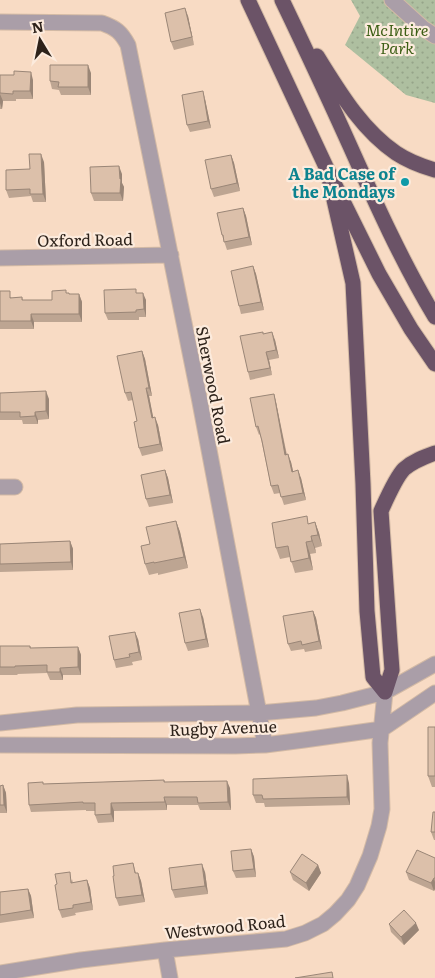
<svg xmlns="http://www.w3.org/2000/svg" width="435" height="978" viewBox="0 0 435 978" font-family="Literata,serif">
<defs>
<pattern id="park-dots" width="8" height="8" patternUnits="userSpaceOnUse" patternTransform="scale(1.25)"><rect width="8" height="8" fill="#aebfa0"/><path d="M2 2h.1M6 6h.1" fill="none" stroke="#96a489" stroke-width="1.8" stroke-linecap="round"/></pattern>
</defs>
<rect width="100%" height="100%" fill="#f8dbc4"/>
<path fill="url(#park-dots)" d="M351 0H435V103L406 95 345 45 360 16Z"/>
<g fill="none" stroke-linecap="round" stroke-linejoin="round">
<defs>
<path id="minor" d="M392 0 423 28 435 36
M0 22 102 23C116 28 121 32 128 45L199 397 265 745
M0 258 171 255
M0 487H15
M0 723 77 715 259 713 316 708 342 703 385 692 435 664
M0 745 235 746 265 745 304 740 382 729 435 693
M165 950 170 978
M0 973 81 960 165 950 286 939 305 933 323 924 335 914 348 900 357 886 370 856 379 826 382 809 380 743 385 692"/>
<path id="highway" d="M248 0 327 169 379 274 411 329 435 364
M282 0C305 48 328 97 350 146 376 204 402 262 435 317
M317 56C339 91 361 129 396 153 408 161 421 166 435 170
M327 169 353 283 363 484 367 611 373 677 385 692
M385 692 392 670 390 643 381 511C386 500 396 477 404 469 413 461 424 457 435 453"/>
</defs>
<use href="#minor" stroke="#d3baa5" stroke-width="17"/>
<use href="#highway" stroke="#d3baa5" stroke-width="17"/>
<use href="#minor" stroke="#aa9ea8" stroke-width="15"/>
<use href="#highway" stroke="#6b5367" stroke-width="15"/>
</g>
<path fill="#bda592" d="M188 16 194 45 174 50 171 42Z
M91 73V95H61L59 90 52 89 50 81Z
M0 75 33 80V99H16V101H3L2 109H0Z
M205 99 211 128 190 132 187 125Z
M231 155 234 163 240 191 214 197 211 189Z
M44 162 46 202H33L31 196 9 198 6 190 30 169Z
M122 174V183L124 187 123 201H94L91 193Z
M243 208 246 216 252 245 227 250 222 235Z
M253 266 256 274 264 310 241 314 239 306Z
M0 291 12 298 22 297 23 300H52L67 293 70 294H79L82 302V322H34V329H0Z
M137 293 146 300V317H139V320H108L105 313Z
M264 334 275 340 279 358 269 360 272 375 250 380 248 372Z
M142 351 145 359 152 396H149L153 418 158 425 163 451 142 456 139 448 137 421 133 400 128 401 125 393Z
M0 393 49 399V419L38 420V424H23L22 420H0Z
M274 394 276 402 287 455 291 462 293 471 301 478 306 500 284 505 280 493 274 494 271 486 260 434 259 435 256 427Z
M165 470 168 478 173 503 149 507 146 499Z
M176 521 180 532 188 568 158 575V573L149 575 145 564 150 544Z
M315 522 319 533 322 546 315 548 316 553 310 554 313 570 295 573 290 557 280 559 276 548 310 523Z
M70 541 73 549V570L0 572V544Z
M313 611 316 618 322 649 305 652 304 649 291 651 288 644Z
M203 617 209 647 188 651 185 643Z
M138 639 142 660 132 662 133 665 116 668 114 660Z
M0 646H30L31 648 78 647 81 655V675H63V680H50L47 673 17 674 18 675H0Z
M435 727V787H432L428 776Z
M164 780 165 782 230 788 231 810H200L198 805H167V810L114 811V822L98 823 95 815V811H86V810L31 812 29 805 43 784Z
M349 783 350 805 265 807 264 803H256L253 795Z
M3 785 6 793 7 813H0V786Z
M435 812V840H434L431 832Z
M251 849 254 857 256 877 236 878 233 871Z
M435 858V889L434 891 409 880 406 872Z
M133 863 136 873H138L141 881 145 902 119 906 116 898 114 876Z
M318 865 321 873 309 891 293 880 290 872Z
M205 872 208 894 175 898 172 890Z
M72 879 73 883 87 880 90 888 93 910 75 913 76 915 62 918 59 910Z
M28 889 31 896 34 918 0 923V892Z
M389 924 419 930 404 945 391 932Z"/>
<path fill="#9a8677" d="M185 8 188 16 194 45 192 37Z
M88 65 91 73V95L88 87Z
M31 72 33 80V99L30 91Z
M203 91 205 99 211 128 208 121Z
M0 94 3 101 2 109 0 103Z
M41 154 44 162 46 202 43 194Z
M231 155 234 163 240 191 237 183Z
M119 166 122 174V183L124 187 123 201 120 193Z
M243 208 246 216 252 245 249 237Z
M253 266 256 274 264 310 261 302Z
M143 293 146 300V317L144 309Z
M79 294 82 302V322L79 314Z
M31 314 34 322V329L31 321Z
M272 332 275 340 279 358 276 350Z
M142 351 145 359 152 396 149 388Z
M266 352 269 360 272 375 270 368Z
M146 388 149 396 155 426 152 418Z
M46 391 49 399V419L46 411Z
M274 394 276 402 288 463 285 455Z
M35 412 38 420V424L35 416Z
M155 417 158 425 163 451 160 444Z
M288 454 291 462 295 480 292 472Z
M165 470 168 478 173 503 170 495Z
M298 470 301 478 306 500 303 493Z
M176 521 180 532 188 568 184 557Z
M315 522 319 533 322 546 318 535Z
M311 536 315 548 316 553 312 541Z
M70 541 73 549V570L71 562Z
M306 542 310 554 313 570 309 558Z
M200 609 203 617 209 647 206 639Z
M313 611 316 618 322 649 319 641Z
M135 632 138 639 142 660 139 652Z
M78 647 81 655V675L78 667Z
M60 668 63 675V680L60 672Z
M347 775 349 783 350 805 347 797Z
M227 781 230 788 231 810 228 802Z
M3 785 6 793 7 813 4 805Z
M164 797 167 805V810L165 802Z
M111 803 114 811V822L111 814Z
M251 849 254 857 256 877 254 869Z
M202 864 205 872 208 894 205 886Z
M318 865 321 873 309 891 306 883Z
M138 873 141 881 145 902 142 895Z
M434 878 435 882V889L434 891 431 883Z
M87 880 90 888 93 910 91 902Z
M28 889 31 896 34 918 31 910Z
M416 923 419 930 404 945 401 937Z"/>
<path fill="#dcc0aa" stroke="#9a8677" d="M185 8 192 37 171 42 165 13Z
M50 65H88V87H58L59 82 50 81Z
M14 71 31 72 30 91H13V94L0 93V75H14Z
M203 91 208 121 187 125 182 95Z
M29 154H41L43 194H30V189L6 190V170L30 169Z
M231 155 237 183 211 189 205 160Z
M119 166 120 179H121L120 193H91L90 167Z
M243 208 249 237 224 242 223 235H222L217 213Z
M253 266 261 302 239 306 231 271Z
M136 289V293H143L144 309 136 310V312L105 313 104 290Z
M66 290V293H69V294H79V314H31V321H0V291H10V298L22 297V300H52V291Z
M263 332V334L272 332 276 350 266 352 270 368 248 372 240 336Z
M142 351 149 388H146L152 418 155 417 160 444 139 448 134 422 137 421 131 392 125 393 117 356Z
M46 391V411L35 412V416L20 417V412H0V393Z
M274 394 285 455 288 454 292 472 298 470 303 493 281 497 278 485 271 486 262 441 258 426 256 427 250 398Z
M165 470 170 495 146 499 141 475Z
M307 516 308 524 315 522 318 535 311 536 312 541 306 542 309 558 291 562 288 546 276 548 272 523Z
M176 521 184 557 154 563V562L145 564 141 546 150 544 146 527Z
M70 541 71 562 0 564V544Z
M200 609 206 639 185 643 179 613Z
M313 611 319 641 302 645 301 641 288 644 283 616Z
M135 632 139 652 129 654 130 657 114 660 109 636Z
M0 646H30V648L78 647V667L60 668V672H47V665L15 666V667H0Z
M428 727H435V776H428Z
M347 775V797L263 799 262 795H253V779Z
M164 780V782L227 781 228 802 198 803 197 797H164L165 802 111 803V814L95 815V803H83V802L29 805 28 783 43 782V784Z
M3 785 4 805H0V786Z
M433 812H435V832H431Z
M251 849 254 869 233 871 231 851Z
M417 850 435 858V878H434L431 883 406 872Z
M302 854 318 865 306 883 290 872Z
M133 863 135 873H138L142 895 116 898 113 876H114L113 866Z
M202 864 205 886 172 890 169 868Z
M70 872 71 883 87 880 91 902 73 905V908L59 910 55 885 57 884 55 874Z
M28 889 31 910 0 915V892Z
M404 910 416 923 401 937 389 924Z
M332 972 333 978H295Z"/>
<circle fill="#0f9aa8" stroke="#fcebdd" stroke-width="2" cx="405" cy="182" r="5"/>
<g text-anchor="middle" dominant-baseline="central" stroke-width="4.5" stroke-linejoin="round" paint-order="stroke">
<g font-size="16" font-style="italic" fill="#3d5f15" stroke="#fcebdd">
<text x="397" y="29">McIntire<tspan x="397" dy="18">Park</tspan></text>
</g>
<g font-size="16" font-weight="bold" fill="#0d838f" stroke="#fcebdd" text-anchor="end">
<text x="395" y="173">A Bad Case of<tspan x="395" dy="18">the Mondays</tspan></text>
</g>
<g font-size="16" fill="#2d221a" stroke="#fcebdd">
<text transform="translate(85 239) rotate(-1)">Oxford Road</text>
<text transform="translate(214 385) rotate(79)">Sherwood Road</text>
<text transform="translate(223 727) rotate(-2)">Rugby Avenue</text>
<text transform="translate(225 926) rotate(-6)">Westwood Road</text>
</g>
</g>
<g transform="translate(40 40) rotate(350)" stroke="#fcebdd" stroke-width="4" paint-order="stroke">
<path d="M0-4L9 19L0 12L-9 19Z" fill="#2d221a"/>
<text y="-8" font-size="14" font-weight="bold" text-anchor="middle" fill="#2d221a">N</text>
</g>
</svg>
